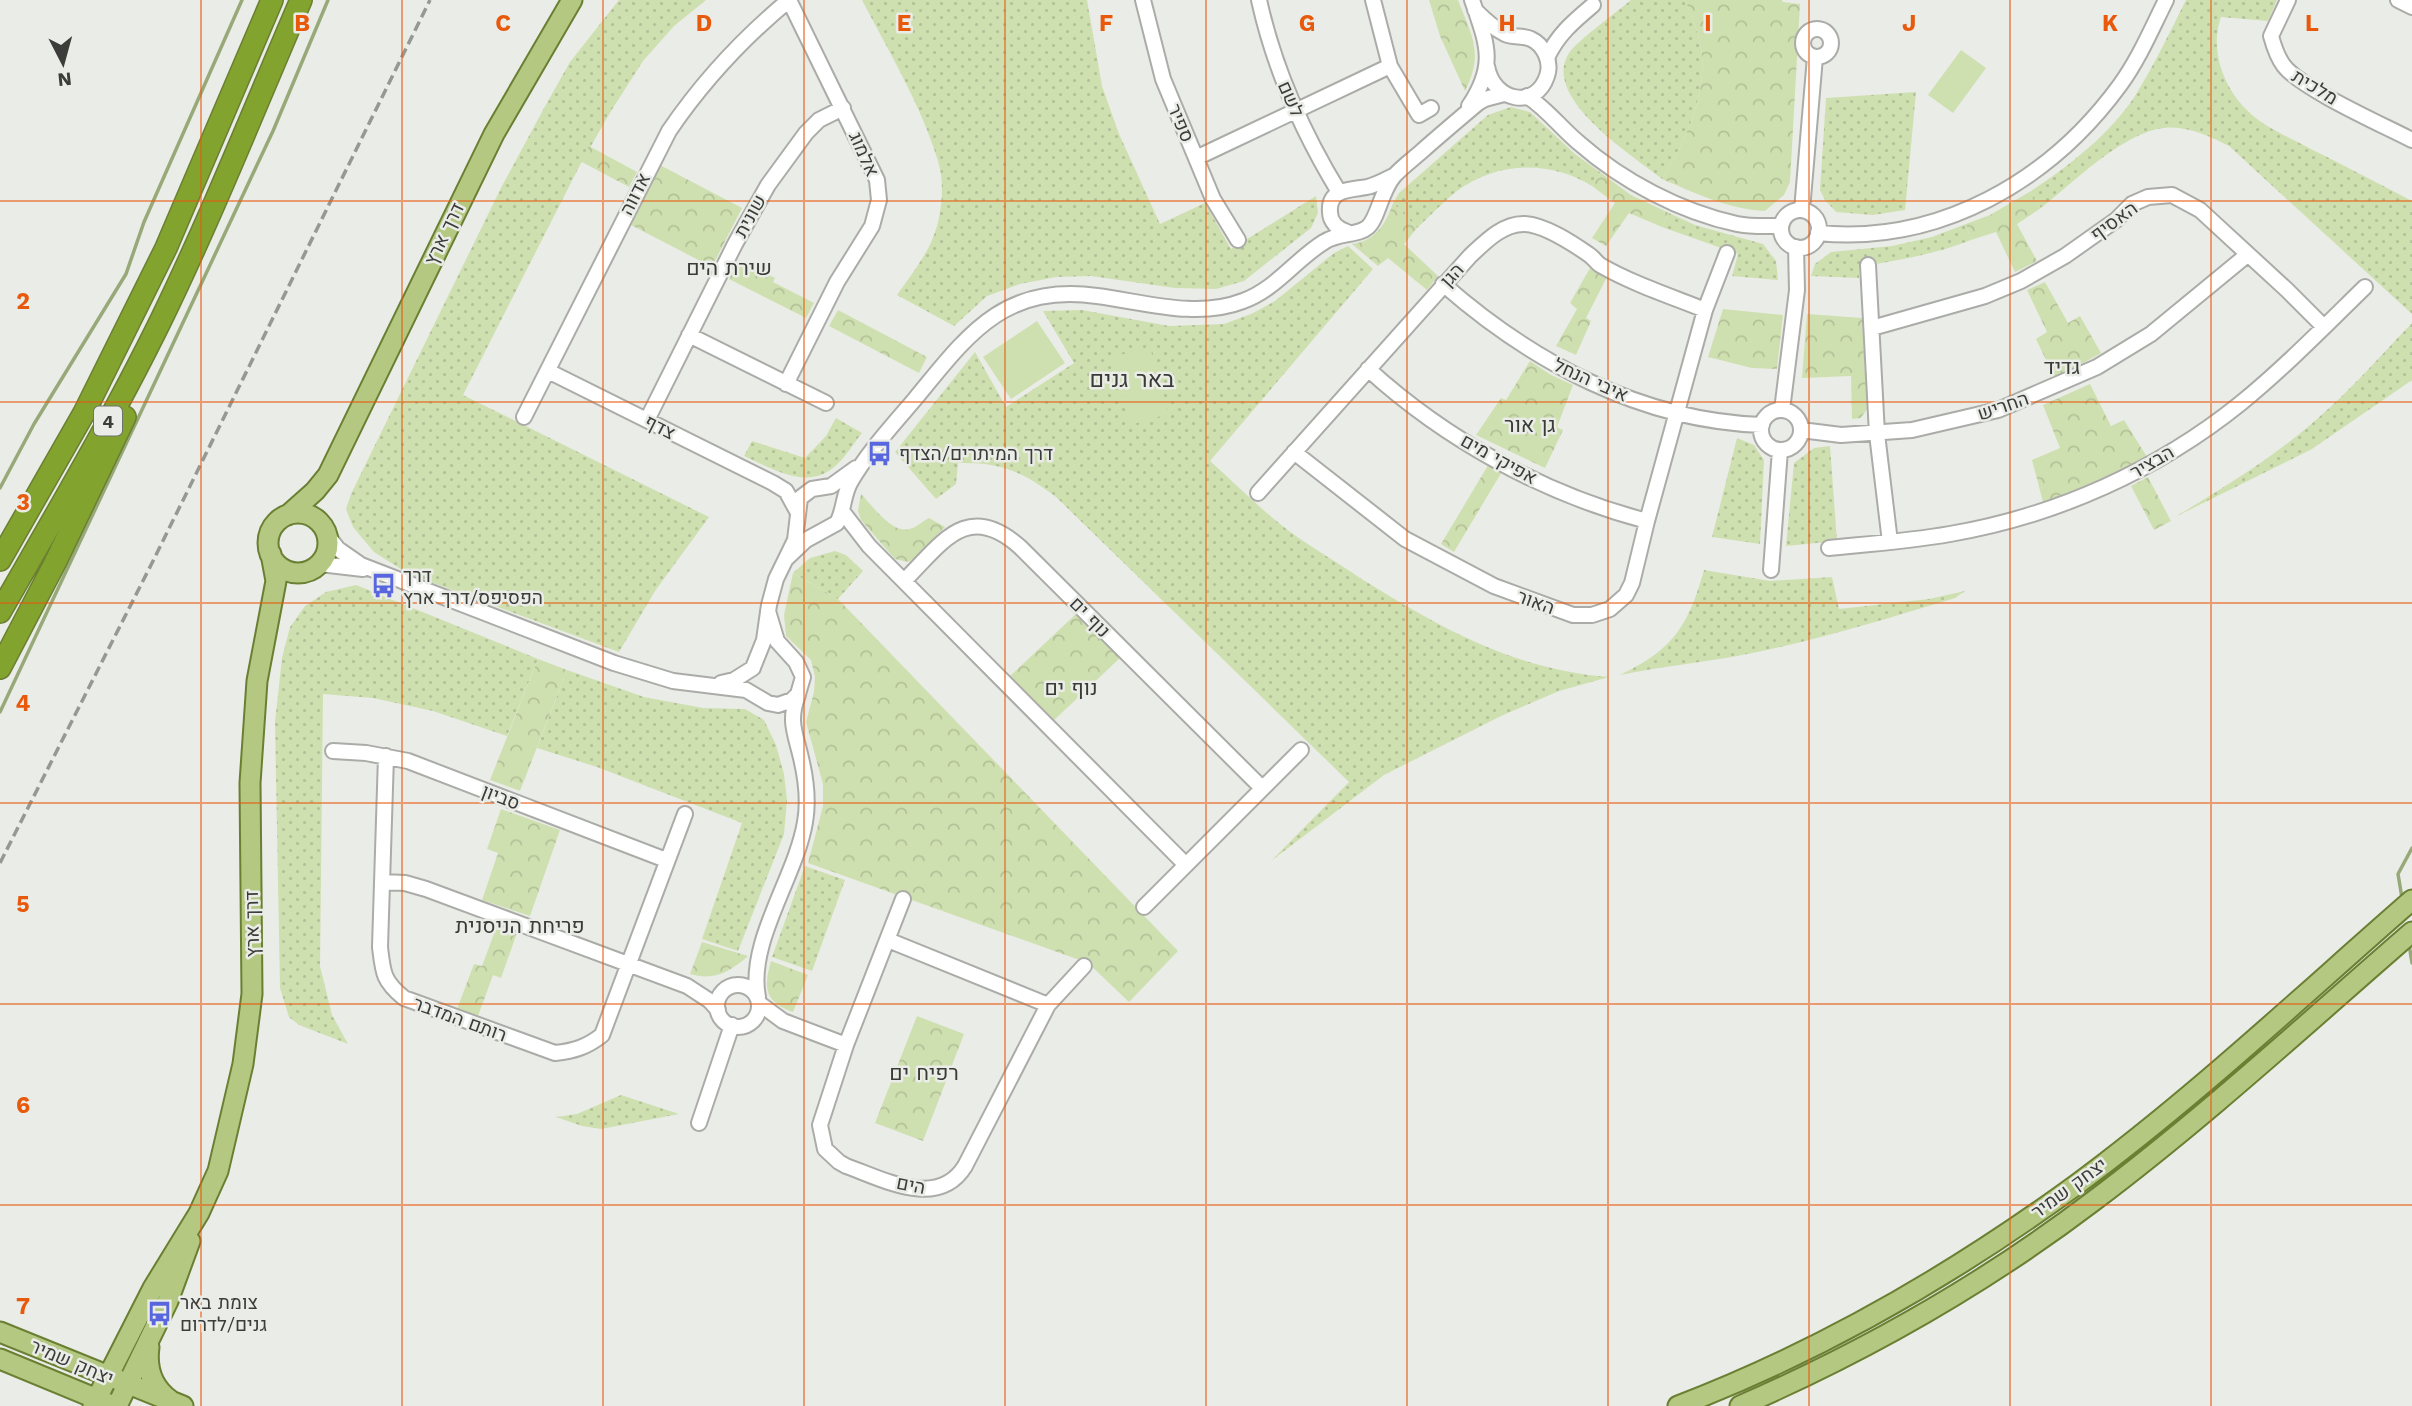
<svg xmlns="http://www.w3.org/2000/svg" width="2412" height="1406" viewBox="0 0 2412 1406" font-family="'Work Sans',Heebo,sans-serif">
<defs>
<pattern id="grass-dots" width="8" height="8" patternUnits="userSpaceOnUse" patternTransform="scale(1.75)"><rect width="8" height="8" fill="#cfe0b0"/><path d="M2 2h.1M6 6h.1" fill="none" stroke="#b3c198" stroke-width="1.8" stroke-linecap="round"/></pattern>
<pattern id="park-crowns" width="20" height="18" patternUnits="userSpaceOnUse" patternTransform="scale(1.75)"><rect width="20" height="18" fill="#cfe0b0"/><path d="M2 6a3 3 0 1 1 6 0M12 15a3 3 0 1 1 6 0" fill="none" stroke="#b3c198"/></pattern>
</defs>
<rect width="100%" height="100%" fill="#eaece7"/>
<path fill="url(#grass-dots)" d="M619 0H706L674 26 643 61 611 111 580 165 463 395 709 517 655 591 619 652 407 573 374 552 353 527 346 509 351 494 502 186 543 110 570 62Z
M862 0H1087L1102 86 1119 134 1160 224 1205 203 1231 249 1316 196 1318 213 1311 228 1244 281 1216 289 1175 288 1091 276 1056 277 1020 284 987 296 954 326 897 295C910 276 926 257 934 235 942 214 945 183 938 161 922 107 888 50 862 0Z
M1631 0H1685C1692 17 1701 38 1702 57 1705 100 1684 144 1662 179 1634 156 1540 98 1569 53 1577 41 1618 11 1631 0Z
M2186 0H2277L2268 21 2221 17C2209 51 2224 90 2251 114 2268 129 2291 138 2311 149 2345 166 2378 183 2412 201V314L2229 146C2208 135 2182 123 2157 129 2116 139 2074 182 2041 208L2031 191C2069 166 2109 135 2135 96 2154 65 2170 32 2186 0Z
M1916 92 1905 210 1873 215 1836 212 1825 200 1820 190 1826 98Z
M1511 107 1530 112 1575 154 1601 173 1592 186C1551 160 1497 161 1457 191 1443 202 1430 216 1417 228L1393 203 1399 193 1488 115Z
M1669 213 1695 225 1763 244 1776 261 1778 280 1732 276 1738 254 1662 227Z
M1966 224 1971 240C1934 255 1897 260 1859 267V278L1811 276 1815 264 1831 252 1892 246 1932 237Z
M1348 246 1373 269 1210 461C1236 484 1261 510 1289 531 1312 548 1337 562 1360 578 1439 627 1514 670 1609 677L1559 691 1501 716 1384 775 1271 861 1349 782 1056 497C1022 471 1000 462 958 463L956 484 936 499 895 452 975 352 1006 407 1074 363 1043 311 1082 310 1169 326 1224 324 1251 314 1275 301 1334 253Z
M2412 323V380L2312 449 2175 517C2225 487 2274 457 2317 419 2351 390 2381 355 2412 323Z
M836 418 862 433C853 444 845 459 833 468 806 490 771 468 744 456L752 441 805 458 826 436Z
M1737 438 1754 445 1764 460 1760 544 1712 537Z
M1830 446 1837 541 1786 546 1794 463 1814 448Z
M835 551 846 555 863 571 838 599 793 573 810 558Z
M1704 570 1770 581 1832 577 1839 609 1929 599 1965 591 1955 598C1883 620 1811 642 1737 656 1698 663 1658 667 1620 675 1674 649 1688 626 1704 570Z
M356 585 538 659 507 736 433 711 373 698 323 694 320 966 332 1015 348 1044 299 1025 289 1017 280 988 275 722 282 658 290 627 305 606 326 592Z
M567 670 644 697 703 708 745 709 764 720 776 745 784 774 787 800 784 834 738 951 702 939 742 823 597 767 537 748Z
M805 866 845 880 812 971 772 957Z
M621 1095 679 1114 601 1129 582 1126 556 1117 577 1114Z"/>
<path fill="url(#park-crowns)" d="M1429 0H1458C1472 36 1484 54 1465 91L1440 36Z
M1685 0H1782L1783 2 1800 4 1790 182 1784 195 1765 211C1728 209 1695 193 1662 179 1684 144 1705 100 1702 57 1701 38 1692 17 1685 0Z
M589 146 637 172 629 187 580 161Z
M658 164 742 208 712 267 627 223Z
M1601 173 1631 195 1669 213 1662 227 1629 213 1606 246 1592 238 1615 203 1592 186Z
M2031 191 2041 208 2017 224 2037 261 2015 272 1996 232 1971 240 1966 224 1990 215Z
M1393 203 1417 228 1404 244 1438 276 1427 290 1388 258 1378 266 1352 244C1376 241 1386 223 1393 203Z
M739 260 775 278 773 282 814 303 806 318 729 279Z
M1590 268 1607 277 1586 318 1591 321 1576 355 1556 346 1577 309 1570 303Z
M2045 282 2068 323 2080 316 2101 353 2055 379 2036 339 2047 332 2027 290Z
M1723 309 1783 315 1777 369 1752 368 1708 357Z
M838 310 927 357 919 373 829 326Z
M1807 314 1862 318 1867 409 1861 418 1852 419 1851 376 1802 378Z
M1530 361 1551 375 1573 385 1557 427 1563 430 1545 468 1476 435 1501 398 1506 400Z
M2090 384 2111 426 2124 420 2147 457 2107 478 2043 502 2032 460 2060 448 2043 405Z
M1490 462 1503 470 1454 552 1441 544Z
M2148 477 2171 521 2154 530 2131 486Z
M861 494C872 505 892 534 909 529 916 528 923 521 929 518L945 527 913 559 908 562 895 559 861 520 858 511Z
M793 573 838 599 1178 951 1129 1002 1088 963 808 863 823 806V784L806 722 814 692 815 677 811 660 786 636 784 615Z
M1078 612 1121 657 1051 723 1008 678Z
M538 659 567 670 520 791 490 780Z
M501 809 560 830 530 916 482 900 498 853 487 849Z
M498 923 518 930 501 978 493 975 478 1016 457 1009 474 964 482 966Z
M702 942 748 956C730 972 714 981 690 974Z
M771 961 808 975 793 1012C765 1002 763 988 771 961Z
M917 1016 964 1034 923 1141 875 1123Z"/>
<path fill="#cfe0b0" d="M1961 50 1986 68 1953 113 1928 95Z
M1037 321 1065 363 1011 399 983 357Z
M1150 347 1168 414 1130 425 1112 357Z"/>
<g fill="none" stroke-linecap="round" stroke-linejoin="round">
<path stroke="#98a979" stroke-width="3.5" d="M0 488 34 424 126 274 144 222 242 0
M0 712 273 131 328 0
M2402 898 2398 874 2412 848
M2409 944 2412 963"/>
<defs>
<path id="minor" d="M1143 0 1163 79 1213 199 1238 240
M1259 0C1274 68 1303 133 1339 192
M1373 0 1390 66 1419 115 1431 108
M2288 0 2271 36C2274 47 2277 57 2284 66 2302 89 2383 125 2412 140
M2398 0 2412 7
M1475 10C1484 19 1493 28 1505 34 1513 38 1523 35 1531 39 1544 45 1552 62 1547 76 1536 110 1493 102 1487 66
M1803 43a14 14 0 1 1 28 0a14 14 0 1 1-28 0Z
M1547 58C1557 35 1574 21 1593 5
M1527 96C1547 109 1561 128 1579 143 1622 181 1681 212 1737 224 1751 227 1767 226 1781 226
M1469 106C1497 64 1487 44 1472 0
M1196 158 1390 66
M1802 210 1815 57
M1781 229a19 19 0 1 1 38 0a19 19 0 1 1-38 0Z
M1347 232C1338 229 1330 222 1330 212 1328 188 1352 190 1367 187 1376 185 1385 180 1393 176
M1818 233C1939 245 2050 181 2120 85 2139 59 2152 28 2166 0
M1868 265 1877 434 1890 542
M1443 284C1532 362 1641 421 1762 425
M1872 328 1985 296 2021 281 2065 256 2116 220 2132 204 2148 197 2172 195 2200 210 2287 290 2324 327
M689 335 826 403
M1368 369C1446 440 1544 494 1647 521
M548 371 773 483 786 491 797 511
M786 384 837 282 872 226 879 200 877 180 789 0
M1782 410 1797 290 1796 247
M1761 430a20 20 0 1 1 40 0a20 20 0 1 1-40 0Z
M524 417 669 131C703 81 742 39 789 0
M647 420 735 244 768 185 806 133 819 120 843 108
M1801 430 1841 435 1912 430 1998 410 2097 367 2151 334 2247 255
M1294 452 1405 539 1494 586 1573 615H1592L1610 609 1626 595 1632 583 1647 521 1705 310 1727 253
M1258 493 1470 256C1485 242 1503 223 1525 224 1545 225 1572 243 1588 254 1593 257 1596 262 1600 265 1633 284 1670 296 1705 310
M842 511 869 546 1186 865
M328 536 338 549 361 565 614 663 673 681 746 690 768 703 778 705 792 700 798 694 803 677 796 662 777 641 768 611
M1829 548C1869 544 1910 541 1950 534 2056 516 2158 470 2241 403 2285 367 2325 326 2365 287
M786 559 806 540 837 523C844 511 843 496 850 483 867 453 892 426 915 399 967 336 1003 283 1097 296 1144 302 1197 319 1243 301 1276 289 1295 260 1324 242 1339 232 1358 236 1368 227 1378 218 1381 191 1394 176 1402 167 1413 159 1422 151 1440 135 1459 119 1478 103L1485 99 1504 94
M320 564 363 569
M1771 570 1780 450
M904 581C942 543 967 500 1020 547L1262 788
M754 665 764 640 769 605 776 579 795 540 800 498 812 489 831 486 856 468
M721 683 734 680 753 668
M333 751 366 753 408 761 666 860
M386 756 380 947C383 973 383 981 404 998L555 1053C574 1051 587 1047 602 1035L685 814
M383 882 405 883 426 889 687 986 710 1001 718 1010
M903 899 846 1045 820 1125 825 1149 839 1162 846 1166C883 1179 938 1210 965 1166L1048 1005 1084 966
M1144 907 1301 750
M888 940 1048 1005
M717 1006a21 21 0 1 1 42 0a21 21 0 1 1-42 0Z
M758 997C747 942 796 877 805 822 809 800 806 779 801 758 795 732 788 721 798 695
M760 1004 783 1021 846 1045
M699 1123 732 1025"/>
<path id="major" d="M268 543a30 30 0 1 1 60 0a30 30 0 1 1-60 0Z
M288 515 315 491 328 475 494 134 572 0
M0 1332 183 1406
M149 1347C146 1369 152 1387 170 1400
M0 1359 109 1404
M93 1406 153 1288 199 1213 218 1171 243 1064 252 994 250 783 257 681 276 581 271 554
M117 1406 168 1301 190 1241
M1678 1406C1819 1352 1954 1274 2076 1185 2194 1098 2302 996 2412 900
M1740 1406C1864 1352 1984 1284 2092 1202 2204 1118 2307 1023 2412 932"/>
<path id="highway" d="M0 560 84 413 166 248 272 0
M0 612C55 516 112 420 161 320 212 215 255 107 301 0
M0 668 55 563 125 417"/>
</defs>
<use href="#minor" stroke="#abaca8" stroke-width="18"/>
<use href="#major" stroke="#6a7f32" stroke-width="23"/>
<use href="#highway" stroke="#6a7f32" stroke-width="24"/>
<use href="#minor" stroke="#fff" stroke-width="14"/>
<use href="#major" stroke="#b4c881" stroke-width="19"/>
<use href="#highway" stroke="#82a32d" stroke-width="21"/>
<path stroke="#969894" stroke-width="3.5" stroke-dasharray="10 5" stroke-linecap="butt" d="M0 863 151 565 430 0"/>
</g>
<path fill="none" stroke="#e8590c" stroke-width="2" stroke-opacity="0.55" d="M201 0V1406M402 0V1406M603 0V1406M804 0V1406M1005 0V1406M1206 0V1406M1407 0V1406M1608 0V1406M1809 0V1406M2010 0V1406M2211 0V1406M0 201H2412M0 402H2412M0 603H2412M0 803H2412M0 1004H2412M0 1205H2412"/>
<defs>
<symbol id="bus-bare" viewBox="-9 -9 18 18"><path d="M-5-6H5V4H4V6H2V4H-2V6H-4V4H-5ZM-3.5-4V0h7V-4ZM-3.5 1.2v1.5H-2V1.2ZM2 1.2v1.5H3.5V1.2Z" fill="#5867de" stroke="#eaece7" stroke-width="2.5" paint-order="stroke"/></symbol>
</defs>
<g fill-rule="evenodd">
<use href="#bus-bare" x="862" y="436" width="35" height="35"/>
<use href="#bus-bare" x="366" y="568" width="35" height="35"/>
<use href="#bus-bare" x="142" y="1296" width="35" height="35"/>
</g>
<g text-anchor="middle" dominant-baseline="central" stroke-width="5" stroke-linejoin="round" paint-order="stroke">
<rect fill="#eaece7" stroke="#70726f" stroke-width="2" x="94" y="406.5" width="28" height="29" rx="5"/>
<g font-size="18" font-weight="bold" fill="#3c3d3b">
<text x="108" y="421">4</text>
</g>
<g font-size="19" fill="#3c3d3b" stroke="#eaece7">
<text transform="translate(2315 87) rotate(31)">מלכית</text>
<text transform="translate(1291 99) rotate(66)">לשם</text>
<text transform="translate(1181 123) rotate(67)">ספיר</text>
<text transform="translate(864 154) rotate(66)">אלמוג</text>
<text transform="translate(635 194) rotate(-63)">אדווה</text>
<text transform="translate(750 216) rotate(-61)">שונית</text>
<text transform="translate(2114 221) rotate(-36)">האסיף</text>
<text transform="translate(444 234) rotate(-64)">דרך ארץ</text>
<text transform="translate(1452 275) rotate(-47)">הגן</text>
<text transform="translate(1591 380) rotate(24)">איבי הנחל</text>
<text transform="translate(2003 406) rotate(-19)">החריש</text>
<text transform="translate(660 427) rotate(27)">צדף</text>
<text transform="translate(1499 459) rotate(29)">אפיקי מים</text>
<text transform="translate(2152 462) rotate(-30)">הבציר</text>
<text transform="translate(1536 602) rotate(20)">האור</text>
<text transform="translate(1090 617) rotate(45)">נוף ים</text>
<text transform="translate(501 797) rotate(21)">סביון</text>
<text transform="translate(252 924) rotate(-91)">דרך ארץ</text>
<text transform="translate(460 1019) rotate(20)">רותם המדבר</text>
<text transform="translate(911 1185) rotate(11)">הים</text>
<text transform="translate(2069 1188) rotate(-36)">יצחק שמיר</text>
<text transform="translate(72 1362) rotate(23)">יצחק שמיר</text>
</g>
<g font-size="19" fill="#3c3d3b" stroke="#eaece7" text-anchor="start">
<text x="899" y="453">דרך המיתרים/הצדף</text>
<text x="403" y="575">דרך<tspan x="403" dy="22">הפסיפס/דרך ארץ</tspan></text>
<text x="180" y="1302">צומת באר<tspan x="180" dy="22">גנים/לדרום</tspan></text>
</g>
<g font-size="21" fill="#3a3b37" stroke="#eaece7">
<text x="729" y="267">שירת הים</text>
<text x="2062" y="366">גדיד</text>
<text x="1530" y="424">גן אור</text>
<text x="1071" y="687">נוף ים</text>
<text x="520" y="925">פריחת הניסנית</text>
<text x="924" y="1072">רפיח ים</text>
</g>
<g font-size="23" fill="#3a3b37" stroke="#eaece7">
<text x="1132" y="379">באר גנים</text>
</g>
</g>
<g font-size="23" text-anchor="middle" font-weight="bold" fill="#e8590c" stroke="#eaece7" stroke-width="5" stroke-linejoin="round" paint-order="stroke">
<text x="302" y="31">B</text>
<text x="503" y="31">C</text>
<text x="704" y="31">D</text>
<text x="904" y="31">E</text>
<text x="1106" y="31">F</text>
<text x="1307" y="31">G</text>
<text x="1507" y="31">H</text>
<text x="1708" y="31">I</text>
<text x="1909" y="31">J</text>
<text x="2110" y="31">K</text>
<text x="2312" y="31">L</text>
<text x="23" y="309">2</text>
<text x="23" y="510">3</text>
<text x="23" y="711">4</text>
<text x="23" y="912">5</text>
<text x="23" y="1113">6</text>
<text x="23" y="1314">7</text>
</g>
<g transform="translate(63 63) rotate(174)" stroke="#eaece7" stroke-width="5" paint-order="stroke">
<path d="M0-5L12 26L0 18L-12 26Z" fill="#3c3d3b"/>
<text y="-10" font-size="19" font-weight="bold" text-anchor="middle" fill="#3c3d3b">N</text>
</g>
</svg>
